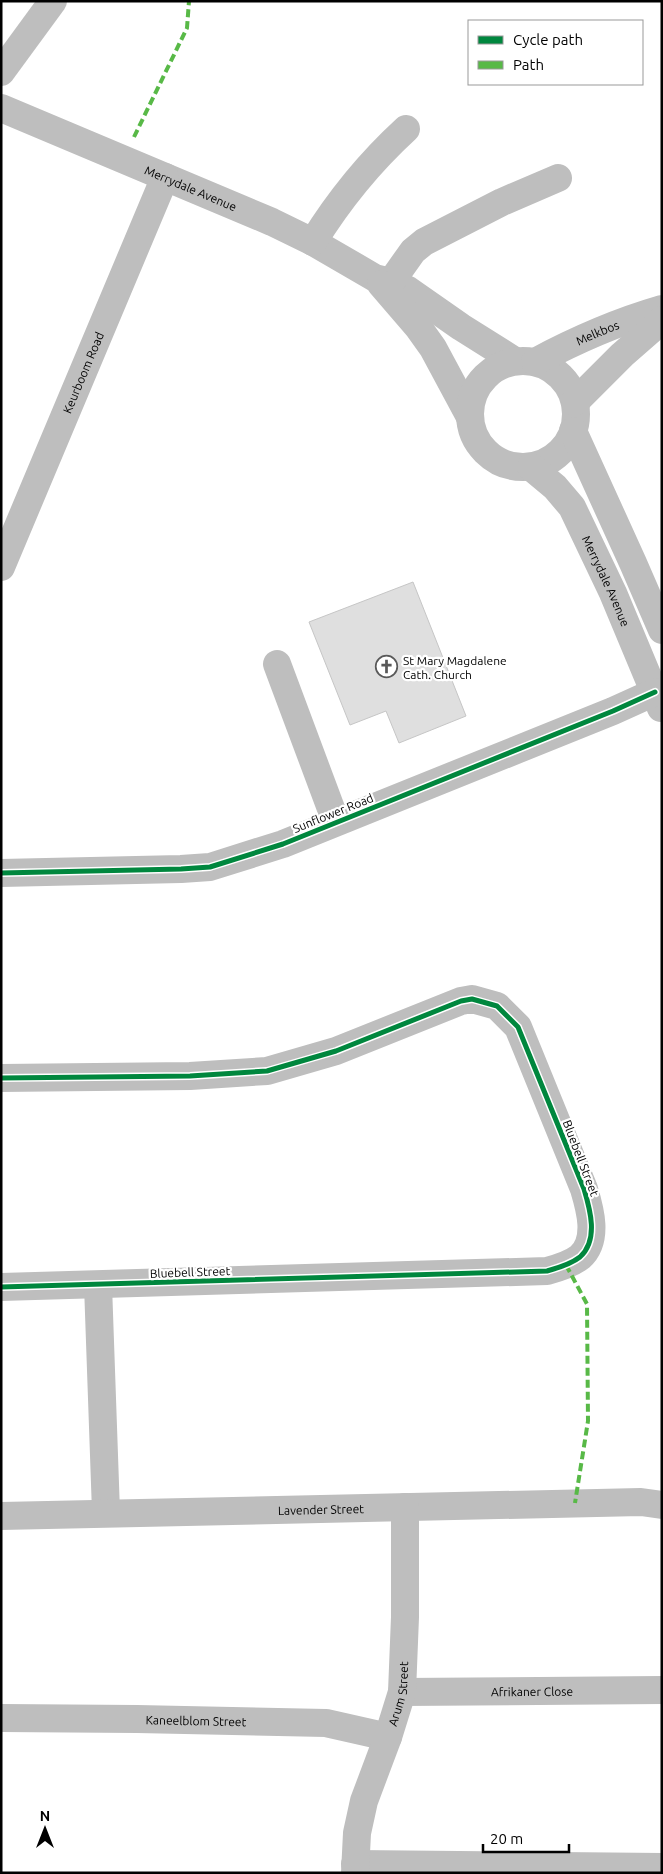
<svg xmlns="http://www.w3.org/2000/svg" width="663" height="1874" viewBox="0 0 663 1874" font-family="Ubuntu,sans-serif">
<rect width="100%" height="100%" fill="#fff"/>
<path fill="#dfdfdf" stroke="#c6c6c6" d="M413 582 466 716 399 743 386 711 350 725 309 622Z"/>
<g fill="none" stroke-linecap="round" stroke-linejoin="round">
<g stroke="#bebebe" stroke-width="28">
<path d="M1 72 53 1"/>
<path id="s1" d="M1 108 272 222 313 242 375 278 391 282 408 290 461 327 515 361"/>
<path d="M313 242C339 200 370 162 406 129"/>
<path d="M391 282 413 251 424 242 502 202 558 178"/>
<path d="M381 284 418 327 433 348 469 415"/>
<circle cx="523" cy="414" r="53"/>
<path id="s2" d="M535 362C576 340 617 322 662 309"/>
<path d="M575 402 622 355 662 320"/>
<path d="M573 431 633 563 662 630"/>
<path id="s3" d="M531 467 555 487 572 507 613 593 661 708"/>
<path id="s4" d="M1 567 165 177"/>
<path d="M277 664 336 822"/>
<path d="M1 873 181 869 210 867 283 844 613 711 655 692"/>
<path d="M1 1078 190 1076 267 1071 336 1051 461 1001 472 999 497 1006 518 1027 584 1189C590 1209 599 1240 580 1257 571 1264 558 1268 547 1271L1 1287"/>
<path d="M98 1285 106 1512"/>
<path id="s5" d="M1 1516 641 1502 662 1505"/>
<path id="s6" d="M402 1692 662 1690"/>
<path id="s7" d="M1 1718 137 1719 326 1723 388 1737"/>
<path d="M355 1864 662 1867"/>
<path id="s8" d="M355 1873 357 1833 364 1801 388 1737 402 1692 405 1617V1507"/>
</g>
<path stroke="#58b947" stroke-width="4" stroke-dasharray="8 4" stroke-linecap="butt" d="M134 137 187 28 189 1
M566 1265 587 1304 588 1421 575 1503"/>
<defs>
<path id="cycleway" d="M1 873 181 869 210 867 283 844 613 711 655 692
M1 1078 190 1076 267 1071 336 1051 461 1001 472 999 497 1006 518 1027 584 1189C590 1209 599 1240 580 1257 571 1264 558 1268 547 1271L1 1287"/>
</defs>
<use href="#cycleway" stroke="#fff" stroke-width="8"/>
<use href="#cycleway" stroke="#00873e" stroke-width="5"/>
</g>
<defs>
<symbol id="church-ring" viewBox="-11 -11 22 22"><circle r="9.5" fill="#fff" stroke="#595959" stroke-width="1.5"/><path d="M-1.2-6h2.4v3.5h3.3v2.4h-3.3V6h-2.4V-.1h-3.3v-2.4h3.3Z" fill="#595959"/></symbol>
</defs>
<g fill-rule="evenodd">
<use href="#church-ring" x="374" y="654" width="25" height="25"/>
</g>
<g text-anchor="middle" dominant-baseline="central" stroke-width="4.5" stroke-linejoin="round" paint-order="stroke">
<g font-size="12" fill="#000" stroke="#fff">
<text stroke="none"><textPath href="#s1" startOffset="206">Merrydale Avenue</textPath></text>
<text stroke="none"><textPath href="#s2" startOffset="69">Melkbos</textPath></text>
<text stroke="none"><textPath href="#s4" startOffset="211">Keurboom Road</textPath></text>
<text stroke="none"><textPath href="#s3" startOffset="139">Merrydale Avenue</textPath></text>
<text transform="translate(333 813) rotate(-22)">Sunflower Road</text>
<text transform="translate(581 1158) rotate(69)">Bluebell Street</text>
<text transform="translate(190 1272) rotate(-2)">Bluebell Street</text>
<text stroke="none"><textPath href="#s5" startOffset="320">Lavender Street</textPath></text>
<text stroke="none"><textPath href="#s6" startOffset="130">Afrikaner Close</textPath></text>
<text stroke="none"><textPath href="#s8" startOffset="186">Arum Street</textPath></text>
<text stroke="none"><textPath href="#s7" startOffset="195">Kaneelblom Street</textPath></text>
</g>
<g font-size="12" fill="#000" stroke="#fff" text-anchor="start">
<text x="403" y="660">St Mary Magdalene<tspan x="403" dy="14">Cath. Church</tspan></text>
</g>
</g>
<rect width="663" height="1874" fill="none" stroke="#000000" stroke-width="5"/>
<rect x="468" y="20" width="175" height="65" fill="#ffffff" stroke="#999999"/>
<rect x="478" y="36" width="25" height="8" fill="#00873e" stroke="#999999"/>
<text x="513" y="45" font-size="15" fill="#000000">Cycle path</text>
<rect x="478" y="61" width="25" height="8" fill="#58b947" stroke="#999999"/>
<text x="513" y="70" font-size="15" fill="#000000">Path</text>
<g transform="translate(45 1829)" stroke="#ffffff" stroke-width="4" paint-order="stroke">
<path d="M0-4L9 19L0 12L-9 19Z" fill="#000000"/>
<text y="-8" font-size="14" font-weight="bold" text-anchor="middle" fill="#000000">N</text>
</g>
<path d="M483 1844v8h86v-8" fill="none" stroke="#000000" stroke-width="2.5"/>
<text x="490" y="1844" font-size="15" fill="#000000" stroke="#ffffff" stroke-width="4" paint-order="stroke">20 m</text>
</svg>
